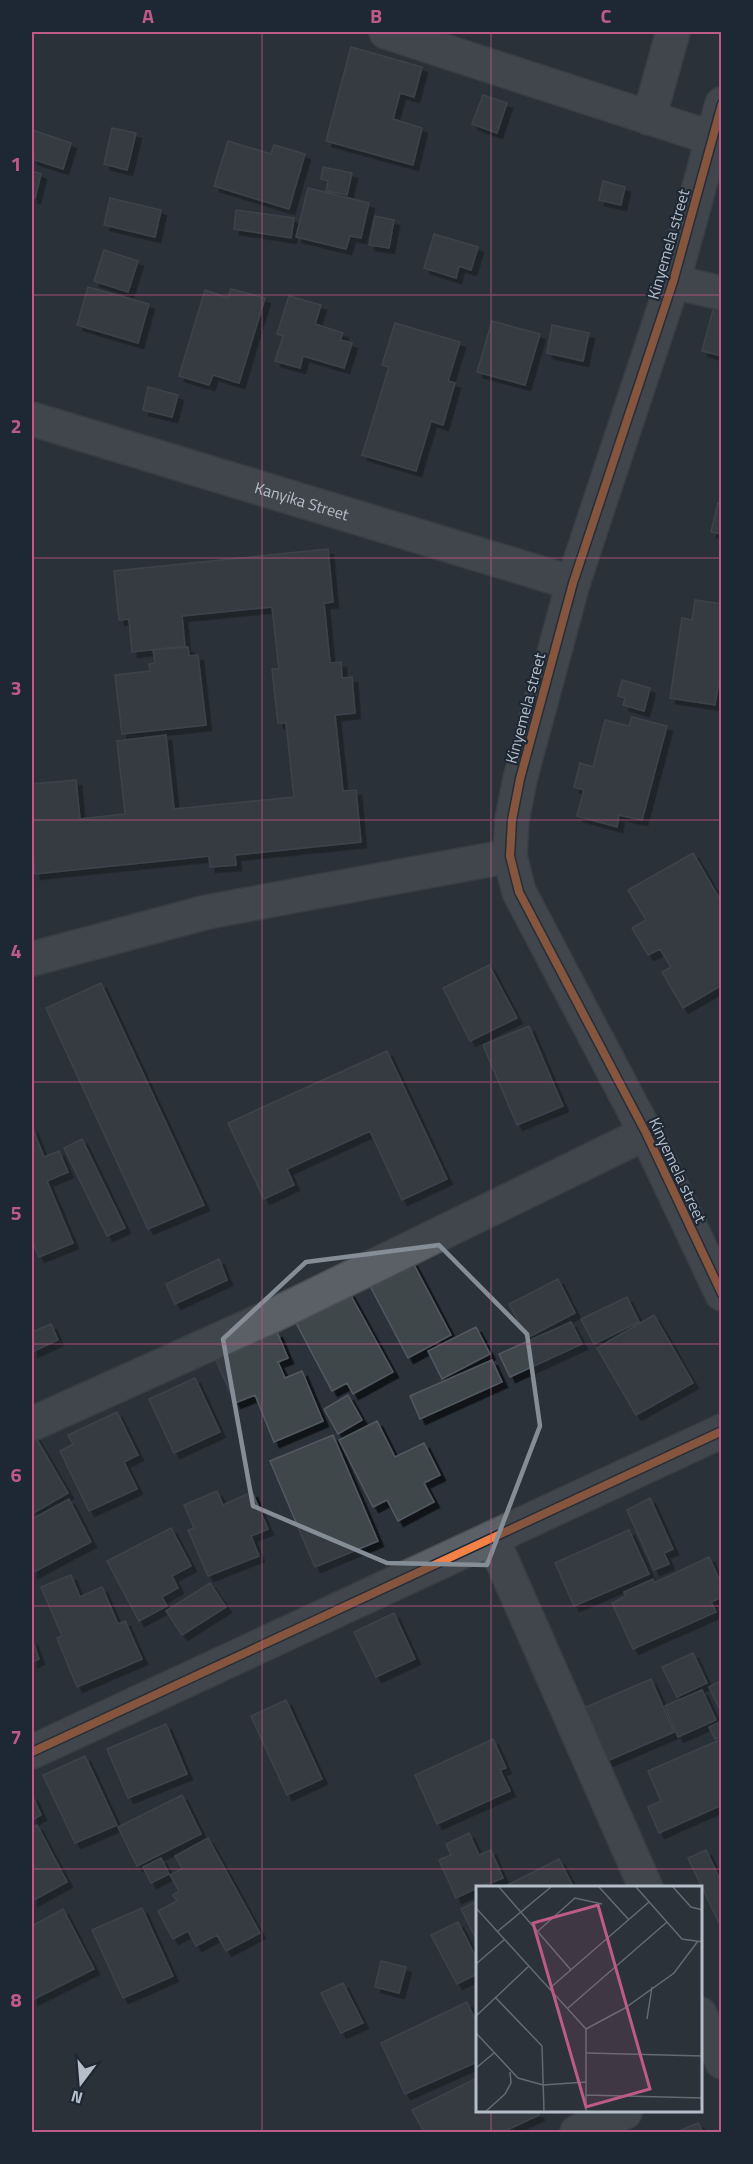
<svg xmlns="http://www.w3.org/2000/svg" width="753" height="2164" viewBox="0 0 753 2164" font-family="'Titillium Web',sans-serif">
<defs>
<filter id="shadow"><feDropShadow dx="5.5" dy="5.5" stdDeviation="0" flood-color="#0009"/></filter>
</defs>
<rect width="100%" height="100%" fill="#2b3239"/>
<path fill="#40464c" stroke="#535961" stroke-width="1.5" filter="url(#shadow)" d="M351 47 422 67 414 97 400 93 393 119 422 128 413 165 326 141Z
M483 95 507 103 497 133 472 124Z
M112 128 136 133 127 170 104 164Z
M32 130 71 143 63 169 32 159Z
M228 141 271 154 274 145 305 154 289 209 214 186Z
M323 167 352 173 347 195 326 191 328 181 321 179Z
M32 171 41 174 35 198 32 197Z
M603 181 625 187 621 205 599 200Z
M308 188 369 203 361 238 350 236 346 249 296 237Z
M110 198 161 210 155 237 104 225Z
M236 210 294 218 291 238 234 229Z
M375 216 394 220 389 248 369 245Z
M434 234 478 247 471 270 459 266 456 278 424 268Z
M104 250 138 261 128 292 94 281Z
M88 287 149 304 138 343 77 325Z
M231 289 265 298 239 383 213 375 209 385 179 376 205 290 228 298Z
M289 296 321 305 315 324 343 333 340 340 352 343 344 368 303 356 300 368 275 361 283 336 277 334Z
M715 303 722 305V356L702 351Z
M492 321 540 334 525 385 477 372Z
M395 323 460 342 448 381 455 383 443 425 431 421 416 471 362 455 389 367 382 365Z
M552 325 589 333 583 361 547 353Z
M148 387 178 395 172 417 143 410Z
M718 503 722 504V534L711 532Z
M328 549 333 602 324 603 330 663 341 662 342 678 352 677 355 713 335 715 343 791 356 790 361 842 235 855 236 865 210 867 209 856 35 874 32 841V784L76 780 80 819 125 814 117 741 166 735 174 809 294 797 286 723H278L272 669H279L272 607 182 616 185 646 132 652 129 619 119 620 114 571Z
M695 600 722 604V661L715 705 670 698 682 618 692 620Z
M188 647 189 656 198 655 206 725 122 734 115 675 150 671 149 664 155 663 153 650Z
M622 680 650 688 644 711 623 705 625 698 618 696Z
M632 717 667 726 642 820 619 815 617 827 577 816 584 790 574 787 580 763 593 767 605 720 629 726Z
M693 853 722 903V985L683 1008 662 972 671 967 660 949 648 955 632 928 646 920 628 890Z
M489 965 517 1018 470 1041 443 988Z
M101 983 204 1205 148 1229 46 1008Z
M529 1026 563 1106 517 1125 483 1045Z
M387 1051 447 1179 402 1200 370 1131 287 1169 294 1185 264 1199 228 1123Z
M32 1127 44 1157 59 1151 68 1172 47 1181 73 1243 39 1257 32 1241Z
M82 1139 125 1228 107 1236 64 1148Z
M219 1259 227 1280 175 1304 166 1284Z
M412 1261 451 1335 408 1358 369 1284Z
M558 1279 575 1313 527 1338 509 1304Z
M349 1292 393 1372 353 1394 347 1383 332 1391 295 1321Z
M627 1297 639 1322 594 1344 581 1319Z
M654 1315 693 1383 636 1415 597 1348Z
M571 1322 582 1344 510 1377 499 1354Z
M51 1324 58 1340 32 1352V1332Z
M476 1327 490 1354 442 1379 428 1351Z
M277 1332 288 1358 278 1362 285 1378 302 1371 323 1421 274 1442 255 1395 235 1403 215 1358Z
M492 1360 502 1382 420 1419 410 1396Z
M195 1378 220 1432 174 1453 149 1399Z
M348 1395 362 1420 338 1434 324 1409Z
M117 1412 138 1455 124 1462 137 1489 89 1511 60 1451 73 1444 68 1435Z
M377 1421 395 1457 424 1443 440 1475 424 1483 434 1502 398 1521 387 1500 373 1507 339 1440Z
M33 1433 68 1493 32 1514V1434Z
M333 1435 378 1541 315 1567 270 1461Z
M217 1491 223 1505 252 1492 268 1529 251 1536 259 1556 208 1576 188 1530 194 1528 184 1505Z
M650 1498 673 1549 664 1553 669 1564 654 1570 627 1510Z
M69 1499 91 1542 32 1573V1519Z
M171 1528 191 1566 172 1576 178 1588 162 1597 167 1606 139 1621 107 1561Z
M629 1530 649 1574 574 1606 555 1563Z
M709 1557 722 1586V1597L711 1602 716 1612 633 1649 612 1603 626 1596 624 1592 653 1579 654 1583Z
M71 1575 80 1597 102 1587 118 1624 125 1621 142 1659 77 1687 57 1638 62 1636 41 1587Z
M210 1583 226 1607 182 1635 166 1611Z
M394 1613 415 1659 376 1677 354 1632Z
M32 1639 39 1659 32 1662Z
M693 1653 707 1683 677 1697 662 1667Z
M651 1679 674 1732 607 1761 584 1708Z
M722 1680V1709L720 1710 709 1687Z
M702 1690 716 1720 678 1737 665 1706Z
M286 1700 322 1779 287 1795 251 1716Z
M722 1721V1737L715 1739 709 1727Z
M166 1724 187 1774 128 1798 107 1749Z
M493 1739 506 1768 500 1770 510 1791 437 1824 415 1775Z
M722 1739V1805L659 1833 648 1807 661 1801 648 1771Z
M85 1756 117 1825 75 1843 43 1775Z
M32 1795 41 1815 32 1820Z
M182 1795 201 1834 137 1866 118 1827Z
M37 1825 67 1882 32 1901V1828Z
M469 1833 479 1855 491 1850 503 1878 477 1888 456 1898 439 1860 451 1855 446 1844Z
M208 1838 260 1933 226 1951 217 1935 196 1946 188 1931 173 1939 158 1911 177 1901 173 1895 179 1891 170 1875 182 1869 175 1856Z
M706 1850 722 1884V1929L688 1858Z
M161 1858 169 1874 151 1883 143 1867Z
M559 1859 574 1888H502Z
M477 1901V1941L461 1909Z
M142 1908 173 1976 123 1998 92 1930Z
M63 1909 94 1969 32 2000V1926Z
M458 1922 477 1959V1974L457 1984 431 1935Z
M381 1961 406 1967 399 1993 375 1987Z
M343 1983 363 2023 341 2033 321 1993Z
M467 2002 477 2024V2062L405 2094 381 2043Z
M477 2078V2112H537L539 2115 503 2132H424L412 2110Z
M698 2123 703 2132H677Z"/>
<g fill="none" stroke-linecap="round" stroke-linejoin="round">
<defs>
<g id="street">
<path d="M386 32 712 138"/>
<path d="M722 104 673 282 573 583 520 779 512 820 510 856 519 892 646 1133 722 1294"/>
<path d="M649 118 673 32"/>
<path d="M673 282 722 293"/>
<path id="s1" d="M32 419 573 583"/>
<path d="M32 959 207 912 510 856"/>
<path d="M32 1424 274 1315 646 1133"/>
<path d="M492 1538 646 1888"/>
<path d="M32 1752 722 1431"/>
<path d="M700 2014 722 2062"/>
<path d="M577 2132 625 2112"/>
</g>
</defs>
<use href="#street" stroke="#494e53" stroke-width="36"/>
<use href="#street" stroke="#5b6067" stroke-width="33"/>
<defs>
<path id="cycleway" d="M722 104 673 282 573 583 520 779 512 820 510 856 519 892 646 1133 722 1294
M32 1752 722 1431"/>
</defs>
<use href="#cycleway" stroke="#1e2834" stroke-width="11"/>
<use href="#cycleway" stroke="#f48246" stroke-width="8"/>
</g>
<path d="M0 0H753V2164H0ZM439 1245 527 1334 540 1426 487 1565 387 1563 253 1506 223 1339 306 1262Z" fill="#2b3239" fill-opacity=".55" fill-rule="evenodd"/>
<path fill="none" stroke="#858d97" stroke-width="4.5" stroke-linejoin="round" d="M439 1245 527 1334 540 1426 487 1565 387 1563 253 1506 223 1339 306 1262Z"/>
<path fill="none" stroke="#bd5a87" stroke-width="1.5" stroke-opacity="0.55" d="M262 32V2132M491 32V1888M32 295H722M32 558H722M32 820H722M32 1082H722M32 1344H722M32 1606H722M32 1869H722M491 2112V2132"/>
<g text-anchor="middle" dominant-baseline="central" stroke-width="4.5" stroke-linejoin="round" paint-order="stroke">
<g font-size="16" fill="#b5bec9" stroke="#1e2834">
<text transform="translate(668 244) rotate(-74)">Kinyemela street</text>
<text stroke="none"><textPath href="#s1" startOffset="282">Kanyika Street</textPath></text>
<text transform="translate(525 708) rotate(-75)">Kinyemela street</text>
<text transform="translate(678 1170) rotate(65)">Kinyemela street</text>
</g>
</g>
<g transform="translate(476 1886)">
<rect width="226" height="226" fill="#2b3239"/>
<path fill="none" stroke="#626a73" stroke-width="1.5" d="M23 1 95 84M123 1 153 34M160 1 206 53 227 56M197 1 215 21 227 24M0 22 110 143V226M22 45 75 1M62 45 99 12 126 18M0 78 29 53M74 102 173 16M19 111 66 160 68 226M92 122 191 36M0 130 53 80M171 133 176 101M110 143 149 122 198 87 222 55M0 147 42 192 67 199 110 196M111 167 227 170M0 182 18 167M110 209 227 212M9 226 29 208 35 197 34 186"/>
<path fill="#bd5a87" fill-opacity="0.15" stroke="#bd5a87" stroke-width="3" d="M122 19 174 203 110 221 57 37Z"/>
<rect width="226" height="226" fill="none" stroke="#b5bec9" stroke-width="3"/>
</g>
<rect width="753" height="2164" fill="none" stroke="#1e2834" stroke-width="66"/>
<g transform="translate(81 2083) rotate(196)" stroke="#1e2834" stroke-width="4.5" paint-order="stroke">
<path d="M0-4.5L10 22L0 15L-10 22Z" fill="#b5bec9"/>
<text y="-9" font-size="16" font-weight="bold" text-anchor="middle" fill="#b5bec9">N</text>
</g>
<rect x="33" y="33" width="687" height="2098" fill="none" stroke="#bd5a87" stroke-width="2"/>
<g font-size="20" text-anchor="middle" font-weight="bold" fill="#bd5a87">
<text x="148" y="23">A</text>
<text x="376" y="23">B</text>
<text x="606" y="23">C</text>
<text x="16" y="171">1</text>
<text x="16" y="433">2</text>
<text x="16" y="695">3</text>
<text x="16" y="958">4</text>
<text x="16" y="1220">5</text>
<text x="16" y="1482">6</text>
<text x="16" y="1744">7</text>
<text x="16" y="2007">8</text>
</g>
</svg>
